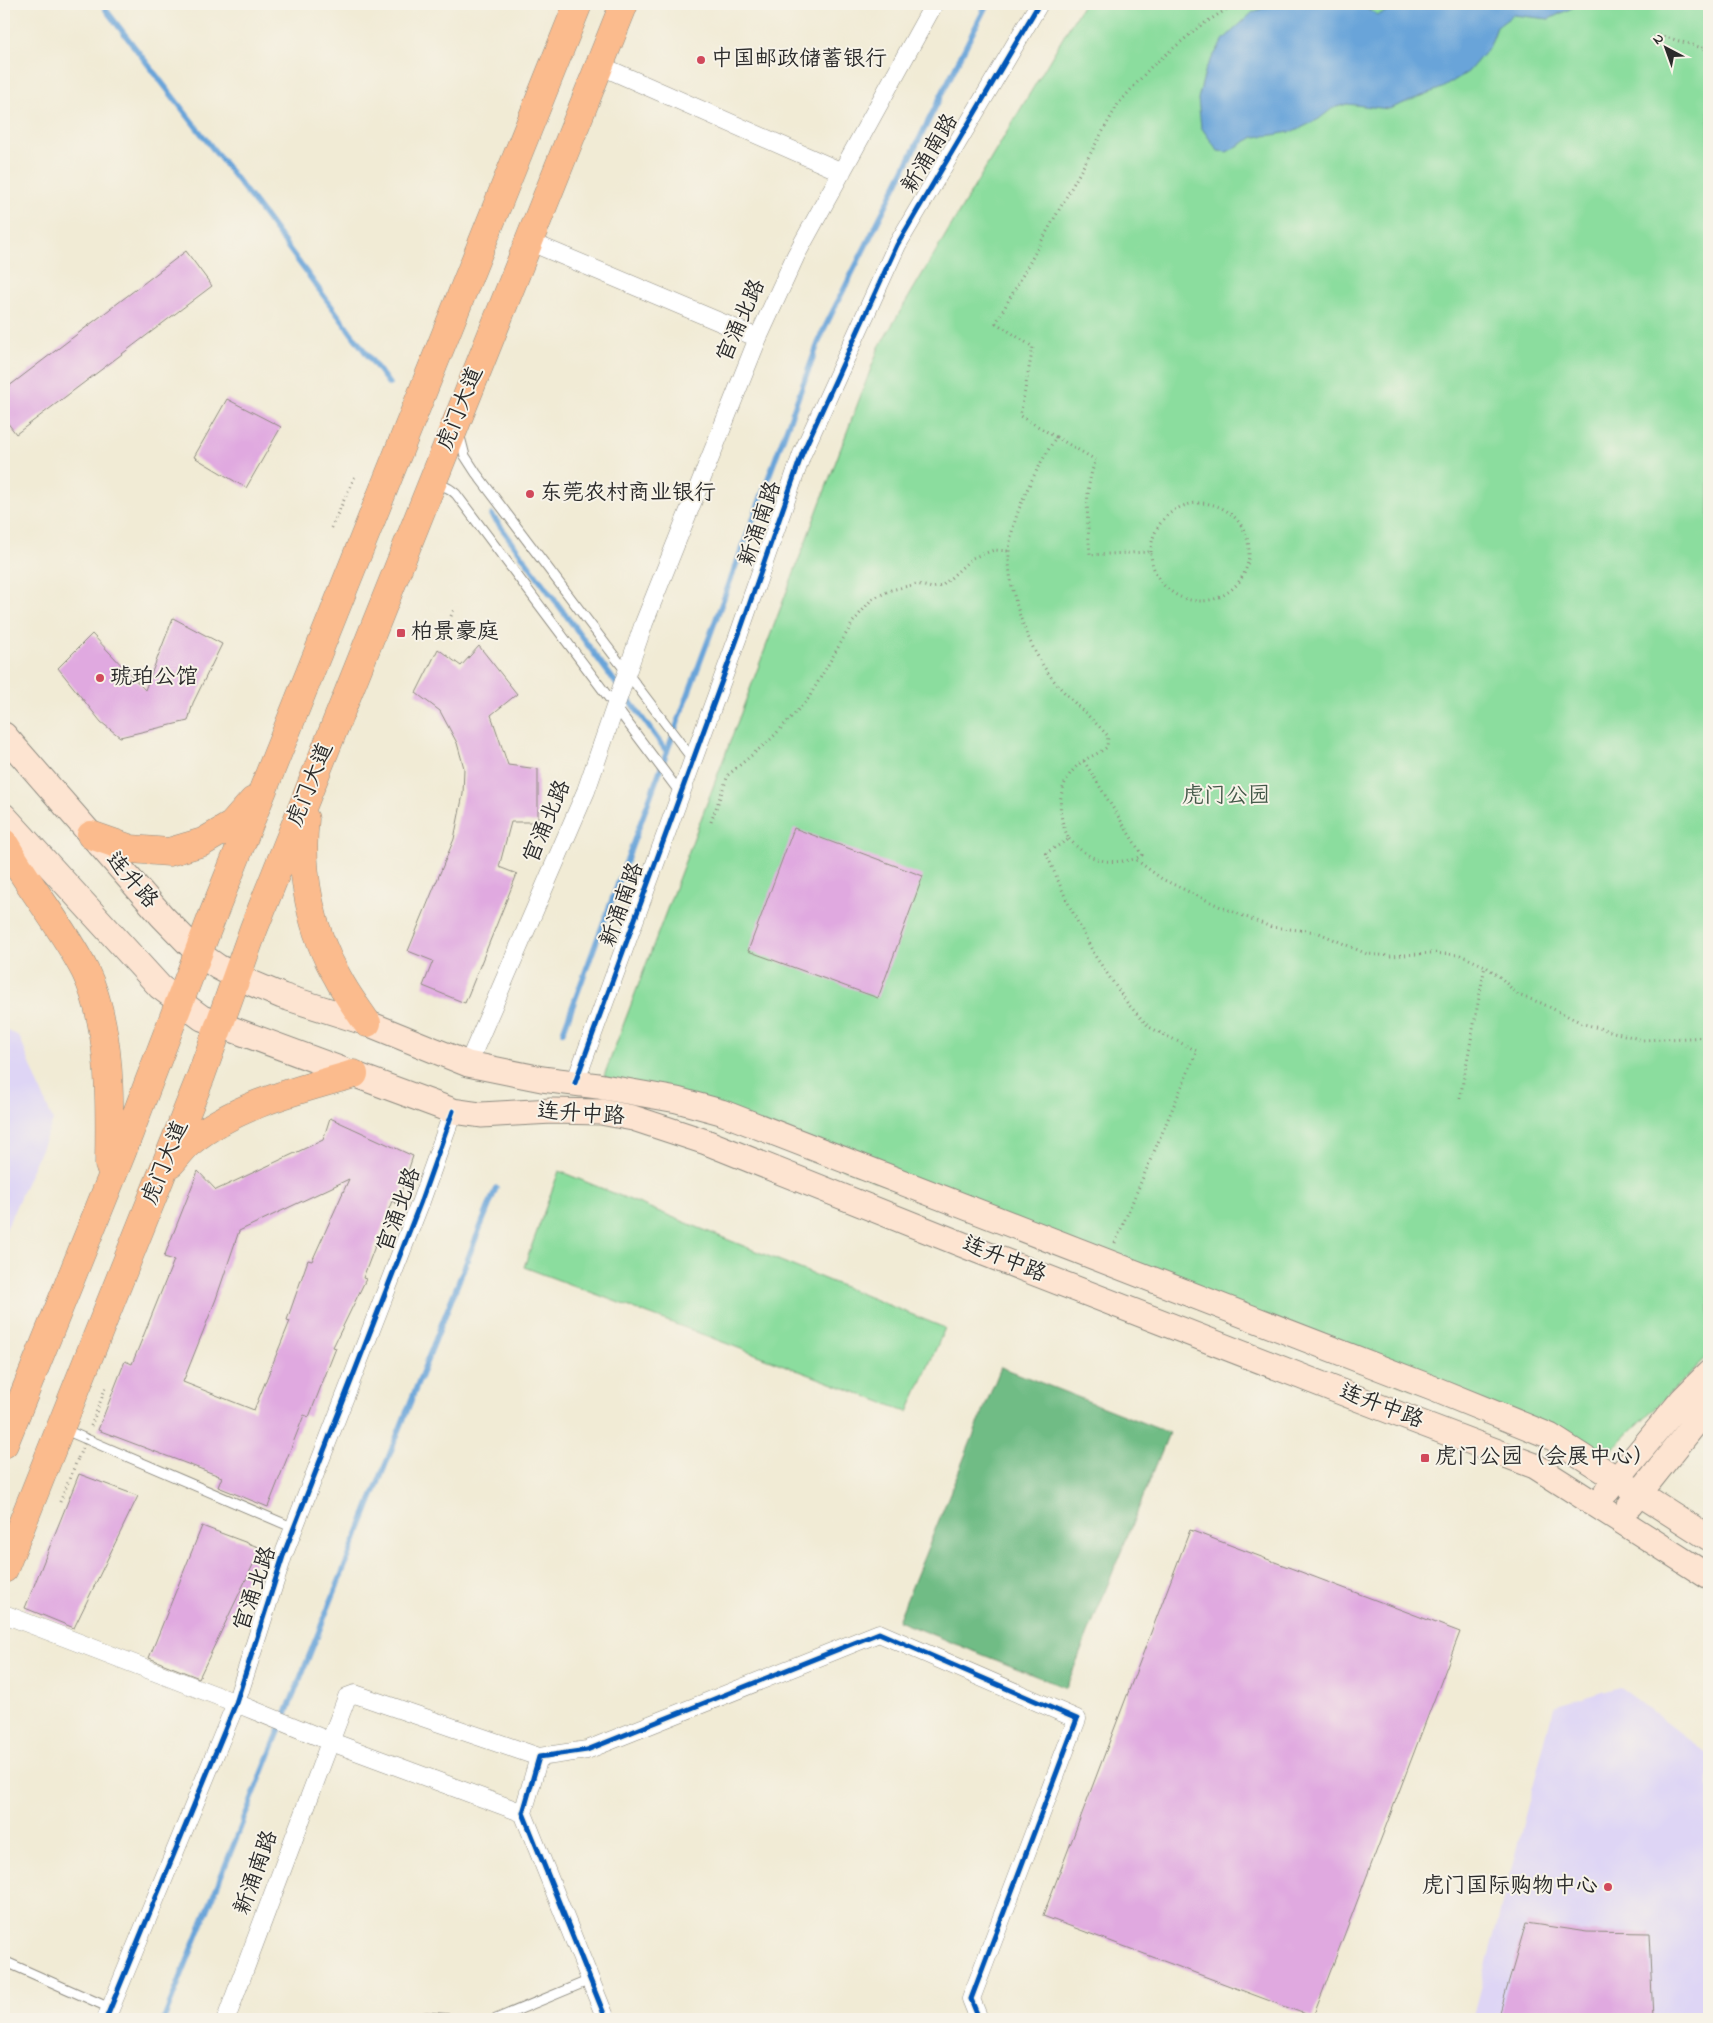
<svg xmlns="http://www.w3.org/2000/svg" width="1713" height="2023" viewBox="0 0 1713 2023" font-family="'Indie Flower','LXGW WenKai TC',sans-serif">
<rect width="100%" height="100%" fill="#f7f3e8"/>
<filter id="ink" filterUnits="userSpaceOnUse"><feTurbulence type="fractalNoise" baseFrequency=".02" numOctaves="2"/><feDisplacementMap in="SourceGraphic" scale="10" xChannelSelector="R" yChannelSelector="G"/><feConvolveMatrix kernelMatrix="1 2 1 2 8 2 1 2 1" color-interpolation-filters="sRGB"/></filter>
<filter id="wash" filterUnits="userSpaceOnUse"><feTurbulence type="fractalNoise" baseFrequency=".0096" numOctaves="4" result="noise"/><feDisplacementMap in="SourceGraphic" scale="20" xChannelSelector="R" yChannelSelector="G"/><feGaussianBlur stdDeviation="1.12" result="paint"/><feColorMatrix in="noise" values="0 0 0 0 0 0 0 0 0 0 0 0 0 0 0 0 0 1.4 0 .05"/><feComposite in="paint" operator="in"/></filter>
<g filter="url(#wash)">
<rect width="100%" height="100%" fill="#f1ebd5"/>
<path fill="#ded5f5" d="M4 1029 19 1036 53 1121 4 1234Z
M1620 1687 1709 1755V2019H1472L1554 1706Z"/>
<path fill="#8bdd9e" stroke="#5b8464" d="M1083 4H1709V1355L1600 1461 604 1076 879 347Z
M559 1171 945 1328 908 1412 524 1267Z"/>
<path fill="#70bc85" stroke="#4e7458" d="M1001 1367 1169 1433 1066 1688 898 1621Z"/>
<path fill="#69a4d9" stroke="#4a6882" d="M1275 4H1360L1378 15 1404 4H1580L1549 19 1513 15 1497 27 1490 46 1468 72 1442 88 1389 109 1347 104 1333 108 1319 119 1295 131 1273 135 1254 137 1227 152 1218 151 1201 127 1198 99 1206 68 1224 39 1253 12Z"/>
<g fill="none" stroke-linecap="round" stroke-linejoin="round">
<path stroke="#69a4d9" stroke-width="5.5" d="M104 4 106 10 264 215 389 384
M492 515 618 686
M624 693 667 752
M563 1032 822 333 987 4
M164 2019 496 1188"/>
</g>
<g id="blocks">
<path fill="#e0a9e0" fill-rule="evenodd" d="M186 251 212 286 16 434 4 418V390Z
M227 399 281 427 246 488 194 457Z
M173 618 222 644 193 703 188 721 120 737 101 722 58 668 92 634 145 690Z
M479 646 517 694 491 715 508 765 538 769V822H511L499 867 517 874 465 1003 423 986 433 961 408 951 454 839 463 794 464 768 457 743 440 711 416 693 438 649 461 666Z
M794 828 923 876 878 998 748 951Z
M330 1118 413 1156 397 1204 392 1201 363 1278 366 1279 333 1347 336 1348 309 1417 304 1415 268 1507 218 1487 222 1477 98 1430 125 1361 132 1364 174 1260 164 1257 198 1171 216 1190 323 1140ZM349 1179 312 1261 308 1260 287 1320 290 1321 254 1410 183 1382 216 1299 239 1231Z
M79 1474 138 1496 74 1628 25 1608Z
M202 1526 261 1548 199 1678 149 1658Z
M1190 1530 1460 1632 1313 2017 1043 1916Z
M1526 1923 1587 1932 1649 1933 1653 2019H1498Z"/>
</g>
</g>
<g filter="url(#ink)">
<use href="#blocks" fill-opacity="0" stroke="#8e8b80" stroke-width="1"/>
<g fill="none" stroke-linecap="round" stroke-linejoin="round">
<defs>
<path id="lane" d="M460 437 465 456 476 473 693 760
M435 488C445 485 448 487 456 494L681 794
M63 1429 294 1528
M4 1961 110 2008
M411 2019 427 2017 452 2019
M496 2019 590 1980"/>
<path id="street" d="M599 65 842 172
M528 241 758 338
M468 1064 586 791 644 623 758 338 796 255 934 4
M575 1083 739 634 802 454 897 245 1039 4
M4 1614 236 1703 329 1741 523 1813
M106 2019 236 1703 283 1556 421 1201 453 1111
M226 2019 347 1697 355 1694 539 1757
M606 2019 523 1813 539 1757 587 1750 879 1633 1077 1719 971 1999 979 2019"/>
<path id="secondary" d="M4 735 162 916 198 953 218 967 237 977 282 996 367 1023 468 1064 542 1079 598 1086 677 1100 721 1112 1432 1388 1550 1436 1709 1538
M4 816 160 987 202 1018 453 1111 481 1115 552 1111 601 1112 633 1118 706 1142 976 1250 1408 1418 1535 1466 1709 1577
M1607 1491 1683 1399 1709 1373
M1630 1505 1709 1406"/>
<path id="primary" d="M305 819C299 872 311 932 338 978 346 994 357 1008 367 1023
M91 835 131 849 169 852 203 842 232 825 253 801
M4 843C29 887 62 926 85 971 112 1026 110 1106 109 1165
M171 1163C177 1157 182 1149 189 1143 235 1105 298 1090 354 1074
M4 1444 122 1152 212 917 578 4
M4 1569 201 1076 254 928 624 4"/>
</defs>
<use href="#lane" stroke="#8e8b80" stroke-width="11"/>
<use href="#street" stroke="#8e8b80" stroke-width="19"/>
<use href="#secondary" stroke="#8e8b80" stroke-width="27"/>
<use href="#primary" stroke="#8e8b80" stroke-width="29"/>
<path stroke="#8e8b80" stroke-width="3" stroke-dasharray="1 4" stroke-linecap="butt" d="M1659 35 1709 50
M1056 437 1096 460C1083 490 1088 523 1090 555L1149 552
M1151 552a49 49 0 1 1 98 0a49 49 0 1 1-98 0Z
M331 528 356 474
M441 639 455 607
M1084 761 1142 855 1135 859
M711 822 728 775 771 739 808 699 853 622 872 599 891 590 917 584 932 588 942 586 972 558 994 550 1009 551
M1069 839C1090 861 1105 865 1135 859L1162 879 1221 907 1271 927 1317 932 1367 954 1391 956 1431 953 1460 955 1485 966 1500 977 1518 995 1541 1003 1584 1024 1643 1040 1709 1037
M1460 1098 1485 966
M1115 1243 1197 1051 1149 1027 1128 1004 1095 956 1067 901 1046 853 1069 839C1055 812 1057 780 1083 761 1091 756 1100 753 1107 747L1108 736C1091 717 1071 701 1055 682 1040 664 1029 641 1021 619 1014 598 1008 575 1009 552 1011 514 1037 468 1056 437L1020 416 1033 347 996 323 1118 104 1151 67 1200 26 1235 4
M91 1426 107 1384
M60 1502 78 1458"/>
<use href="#lane" stroke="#fff" stroke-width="9"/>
<use href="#street" stroke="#fff" stroke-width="18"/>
<use href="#secondary" stroke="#fde4d1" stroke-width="25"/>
<use href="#primary" stroke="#fbbb8d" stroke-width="28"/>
<path stroke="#8e8b80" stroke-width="3" stroke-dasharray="1 4" stroke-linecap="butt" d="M78 1458 88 1434"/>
<defs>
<path id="cycleway" d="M575 1083 739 634 802 454 897 245 1039 4
M106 2019 236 1703 283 1556 421 1201 453 1111
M606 2019 523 1813 539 1757 587 1750 879 1633 1077 1719 971 1999 979 2019"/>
</defs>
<use href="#cycleway" stroke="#f7f3e8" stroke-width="8"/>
<use href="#cycleway" stroke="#0057b8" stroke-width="5"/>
</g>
</g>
<g fill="#d1495b" stroke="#f7f3e8" stroke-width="2">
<circle cx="701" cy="60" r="5"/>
<circle cx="530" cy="494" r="5"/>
<rect x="396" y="628" width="10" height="10" rx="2.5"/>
<circle cx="100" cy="678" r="5"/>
<rect x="1420" y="1453" width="10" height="10" rx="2.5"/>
<circle cx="1608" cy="1887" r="5"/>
</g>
<g text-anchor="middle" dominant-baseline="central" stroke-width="4" stroke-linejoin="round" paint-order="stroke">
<g font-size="22" fill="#2b2b2b" stroke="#f7f3e8" text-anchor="start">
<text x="711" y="60">中国邮政储蓄银行</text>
<text x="540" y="494">东莞农村商业银行</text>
<text x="411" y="633">柏景豪庭</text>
<text x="110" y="678">琥珀公馆</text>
<text x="1435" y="1458">虎门公园（会展中心）</text>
<text x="1598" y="1887" text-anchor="end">虎门国际购物中心</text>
</g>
<g font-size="22" fill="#2b2b2b" stroke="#f7f3e8">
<text transform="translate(931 154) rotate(-59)">新涌南路</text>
<text transform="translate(742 321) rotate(-66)">官涌北路</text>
<text transform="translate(461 409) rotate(-68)">虎门大道</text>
<text transform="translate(761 524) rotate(-71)">新涌南路</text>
<text transform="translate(311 785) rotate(-68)">虎门大道</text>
<text transform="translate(548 822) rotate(-67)">官涌北路</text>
<text transform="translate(131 881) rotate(49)">连升路</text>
<text transform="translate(623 905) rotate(-70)">新涌南路</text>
<text transform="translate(581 1115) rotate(4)">连升中路</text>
<text transform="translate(166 1163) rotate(-68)">虎门大道</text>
<text transform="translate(400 1210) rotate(-70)">官涌北路</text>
<text transform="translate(1004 1260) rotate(22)">连升中路</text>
<text transform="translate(1381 1407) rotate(21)">连升中路</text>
<text transform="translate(256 1589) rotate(-71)">官涌北路</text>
<text transform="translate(257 1873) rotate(-70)">新涌南路</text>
</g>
<g font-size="22" fill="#435848" stroke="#f7f3e8">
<text x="1226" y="797">虎门公园</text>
</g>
</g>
<rect width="1713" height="2023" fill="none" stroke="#f7f3e8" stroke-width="20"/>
<g transform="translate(1666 48) rotate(319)" stroke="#f7f3e8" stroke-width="4" paint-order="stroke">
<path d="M0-4L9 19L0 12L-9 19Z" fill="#2b2b2b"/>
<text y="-8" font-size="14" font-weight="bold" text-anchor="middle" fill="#2b2b2b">N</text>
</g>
</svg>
